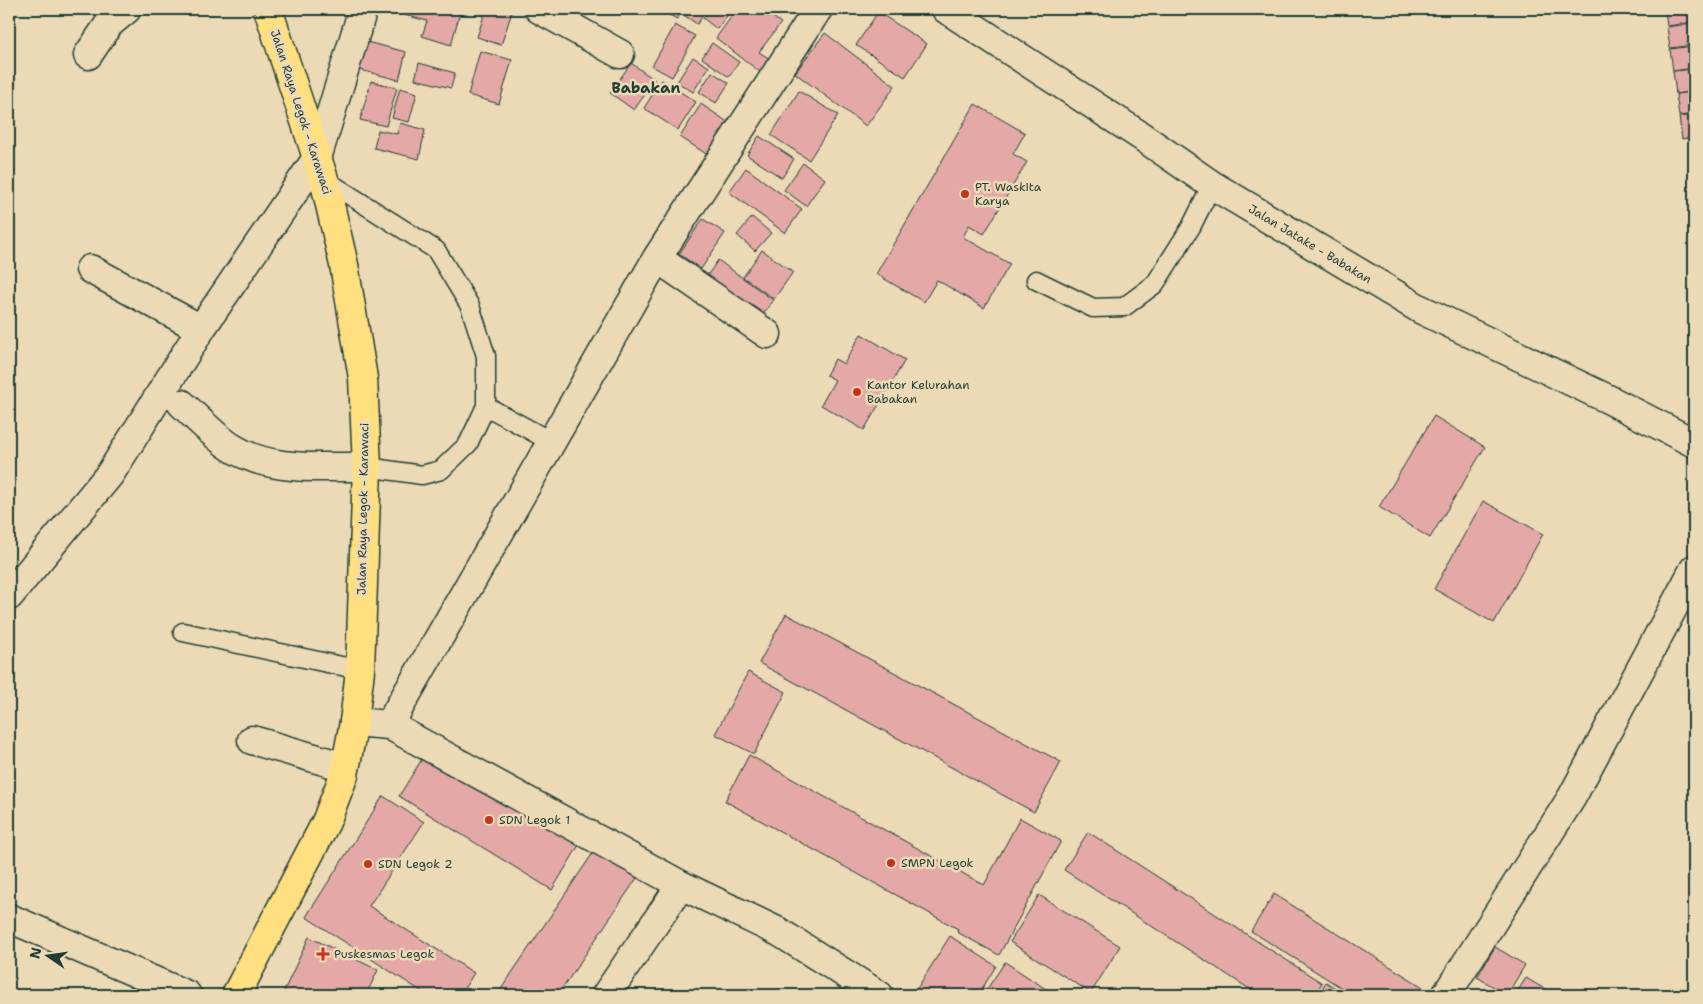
<svg xmlns="http://www.w3.org/2000/svg" width="1703" height="1004" viewBox="0 0 1703 1004" font-family="'Shantell Sans',sans-serif">
<rect width="100%" height="100%" fill="#ecdab7"/>
<filter id="ink" filterUnits="userSpaceOnUse"><feTurbulence type="fractalNoise" baseFrequency=".02" numOctaves="2"/><feDisplacementMap in="SourceGraphic" scale="10" xChannelSelector="R" yChannelSelector="G"/><feConvolveMatrix kernelMatrix="1 2 1 2 8 2 1 2 1" color-interpolation-filters="sRGB"/></filter>
<g filter="url(#ink)">
<path fill="#e4a9a7" stroke="#1f3d34" d="M398 9H461L451 45 422 36 427 21 397 13Z
M486 9H513L501 45 477 37Z
M658 9H683L677 19Z
M690 9H708L697 24 685 16Z
M711 9H732L717 29 703 18Z
M737 9H762L781 23 759 52 770 59 760 72 716 38Z
M1665 9H1694V22L1667 26Z
M878 12 927 44 905 77 856 45Z
M1694 23V45L1670 48 1667 27Z
M675 25 695 36 672 77 652 66Z
M825 33 895 86 866 126 795 73Z
M363 41 406 52 399 80 356 69Z
M712 43 739 62 729 77 702 58Z
M1694 46V68L1673 71 1670 49Z
M480 51 512 60 499 104 468 95Z
M693 57 709 67 693 92 677 82Z
M419 63 455 73 451 88 415 79Z
M631 63 655 80 634 110 610 93Z
M1694 69V91L1676 94 1673 71Z
M712 72 729 83 716 103 699 92Z
M662 80 696 102 678 130 644 108Z
M371 81 397 88 386 126 360 120Z
M400 88 417 93 409 122 392 118Z
M799 91 838 115 809 160 771 135Z
M1694 92V114L1679 116 1676 94Z
M701 104 732 125 711 157 680 137Z
M975 104 1025 133 1013 154 1027 162 984 234 969 225 963 237 1010 264 984 308 937 280 924 302 876 274Z
M1694 115V137L1682 139 1679 117Z
M400 123 425 130 419 159 374 148 378 130 397 134Z
M759 136 794 159 782 178 747 155Z
M803 163 825 179 806 206 784 190Z
M746 168 802 209 785 233 729 192Z
M752 217 771 233 755 251 737 235Z
M703 219 725 233 701 269 679 254Z
M762 250 793 272 774 299 743 277Z
M718 260 773 300 755 326 700 286Z
M861 334 905 360 864 430 821 405 835 380 826 375 835 359 844 364Z
M1434 416 1485 447 1430 538 1379 507Z
M1483 501 1543 534 1494 623 1434 589Z
M786 614 1061 762 1034 812 759 663Z
M748 672 786 692 754 754 715 734Z
M427 751 579 845 552 890 399 796Z
M749 755 984 885 1020 818 1061 841 999 955 957 932 958 929 725 801Z
M383 796 424 822 369 906 474 973 460 995H427L306 917Z
M1088 832 1322 983 1314 995H1259L1064 870Z
M597 847 639 875 558 995H497Z
M1274 894 1423 987 1418 995H1353L1251 931Z
M1039 895 1120 946 1091 993 1010 942Z
M950 936 996 966 978 995H913Z
M309 937 378 970 366 995H282Z
M1495 947 1525 965 1507 995 1477 977Z
M1005 962 1055 995H983Z
M1526 978 1555 995H1515Z
M1326 982 1346 995H1318Z"/>
<g fill="none" stroke-linecap="round" stroke-linejoin="round">
<defs>
<path id="service" d="M324 179 436 250 470 306 486 356V406L468 444 441 470 422 475 367 467
M1036 280 1093 308 1124 307 1155 284 1191 227 1212 185
M486 406 550 441
M183 632 360 670"/>
<path id="minor" d="M539 9 620 54
M88 55 109 24 127 9
M657 258 767 334
M90 269 201 329
M182 404C198 419 213 435 231 447 271 473 322 466 367 467
M9 596 110 474 201 329 317 158 363 9
M354 722 389 725 681 885 779 932 879 995
M389 725 657 258 818 9
M252 740 345 767
M9 918 187 995
M606 995 681 885
M1446 995 1572 797 1694 569"/>
<path id="secondary" d="M946 9 1141 136 1212 185 1420 309 1608 399 1694 443"/>
<path id="primary" d="M236 995 326 822 344 775 354 722 360 670 367 467 363 378 344 265 324 179 268 9"/>
</defs>
<use href="#service" stroke="#1f3d34" stroke-width="21"/>
<use href="#minor" stroke="#1f3d34" stroke-width="31"/>
<use href="#secondary" stroke="#1f3d34" stroke-width="31"/>
<use href="#primary" stroke="#1f3d34" stroke-width="31"/>
<use href="#service" stroke="#ecdab7" stroke-width="18"/>
<use href="#minor" stroke="#ecdab7" stroke-width="28"/>
<use href="#secondary" stroke="#ecdab7" stroke-width="28"/>
<use href="#primary" stroke="#ffdf80" stroke-width="28"/>
</g>
</g>
<g fill="#c8321e" stroke="#ecdab7" stroke-width="2">
<circle cx="965" cy="194" r="5"/>
<circle cx="857" cy="392" r="5"/>
<circle cx="489" cy="820" r="5"/>
<circle cx="891" cy="863" r="5"/>
<circle cx="368" cy="864" r="5"/>
<path d="M320.5 946.5h5v5h5v5h-5v5h-5v-5h-5v-5h5z"/>
</g>
<g text-anchor="middle" dominant-baseline="central" stroke-width="5" stroke-linejoin="round" paint-order="stroke">
<g font-size="12" fill="#1f3d34" stroke="#ecdab7">
<text transform="translate(301 112) rotate(72)">Jalan Raya Legok - Karawaci</text>
<text transform="translate(1310 244) rotate(31)">Jalan Jatake - Babakan</text>
<text transform="translate(363 509) rotate(-89)">Jalan Raya Legok - Karawaci</text>
</g>
<g font-size="12" fill="#1f3d34" stroke="#ecdab7" text-anchor="start">
<text x="975" y="187">PT. Waskita<tspan x="975" dy="14">Karya</tspan></text>
<text x="867" y="385">Kantor Kelurahan<tspan x="867" dy="14">Babakan</tspan></text>
<text x="499" y="820">SDN Legok 1</text>
<text x="901" y="863">SMPN Legok</text>
<text x="378" y="864">SDN Legok 2</text>
<text x="334" y="954">Puskesmas Legok</text>
</g>
<g font-size="15" font-weight="bold" fill="#1f3d34" stroke="#ecdab7">
<text x="646" y="88">Babakan</text>
</g>
</g>
<rect width="1703" height="1004" fill="none" stroke="#ecdab7" stroke-width="30"/>
<rect x="15" y="15" width="1673" height="974" fill="none" stroke="#1f3d34" stroke-width="2" filter="url(#ink)"/>
<g transform="translate(48 956) rotate(283)" stroke="#ecdab7" stroke-width="4" paint-order="stroke">
<path d="M0-4L9 19L0 12L-9 19Z" fill="#1f3d34"/>
<text y="-8" font-size="14" font-weight="bold" text-anchor="middle" fill="#1f3d34">N</text>
</g>
</svg>
